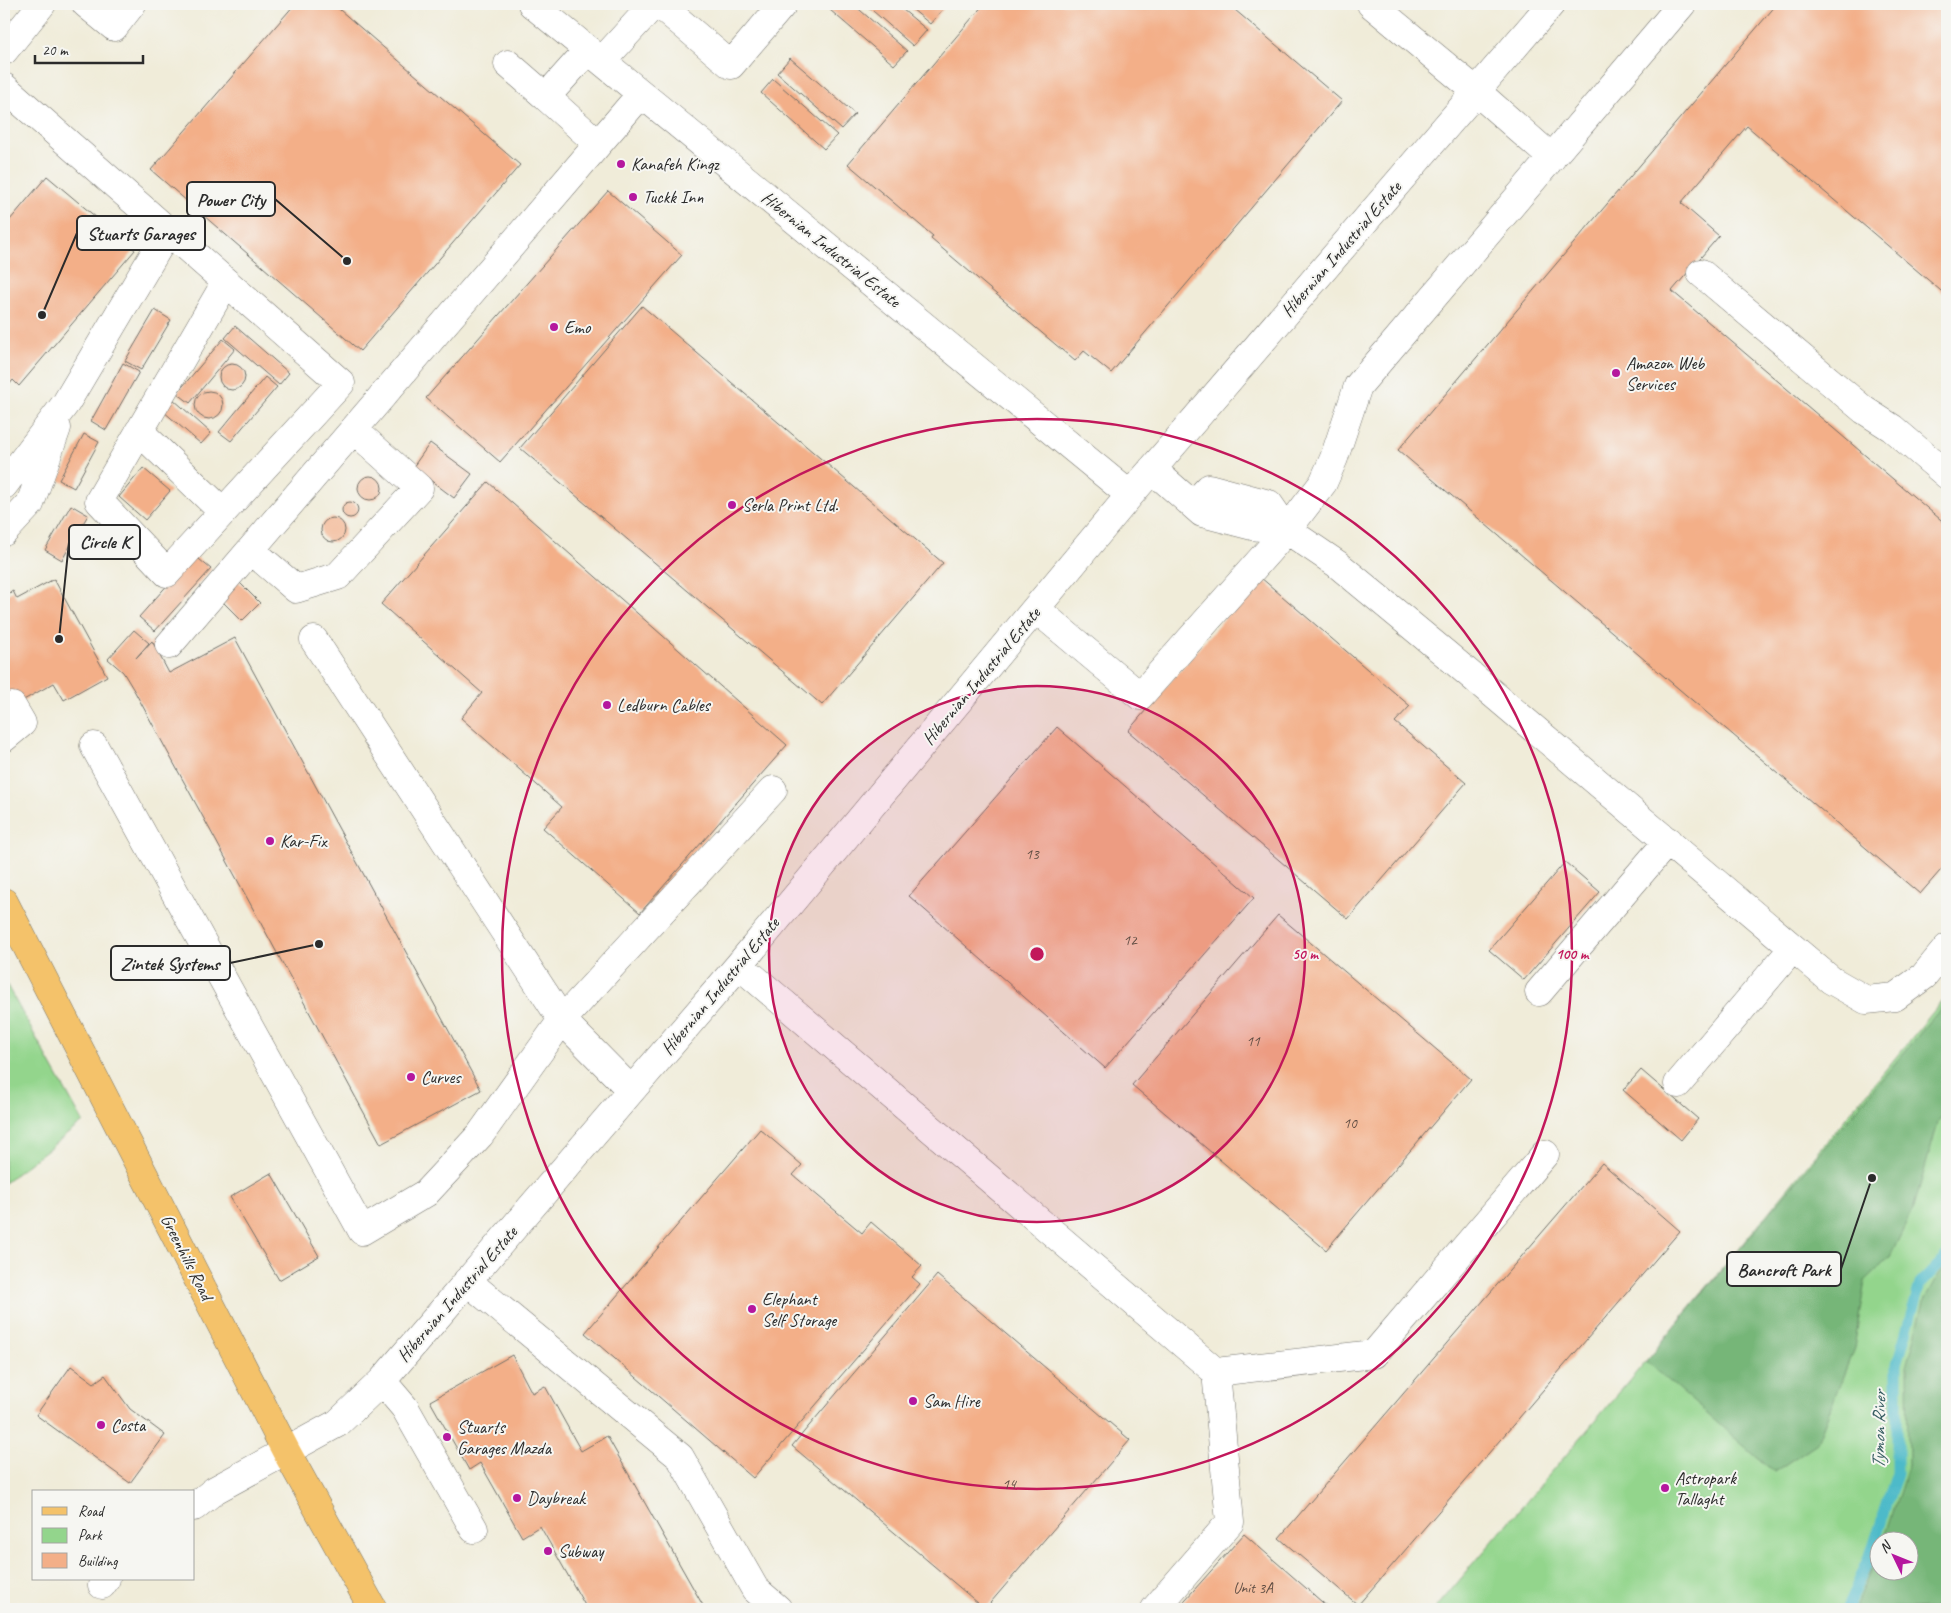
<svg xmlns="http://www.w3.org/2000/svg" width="1951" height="1613" viewBox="0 0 1951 1613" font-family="Caveat,sans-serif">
<rect width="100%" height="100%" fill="#f6f6f2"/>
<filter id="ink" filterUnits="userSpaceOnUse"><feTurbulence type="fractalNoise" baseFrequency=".02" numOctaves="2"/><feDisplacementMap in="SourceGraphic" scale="10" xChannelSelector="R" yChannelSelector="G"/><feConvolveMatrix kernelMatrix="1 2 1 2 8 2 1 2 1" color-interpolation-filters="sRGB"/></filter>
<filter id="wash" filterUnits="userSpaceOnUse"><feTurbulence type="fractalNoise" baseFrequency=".0096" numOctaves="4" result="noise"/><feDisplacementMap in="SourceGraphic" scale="20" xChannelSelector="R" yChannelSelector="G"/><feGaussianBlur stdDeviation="1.12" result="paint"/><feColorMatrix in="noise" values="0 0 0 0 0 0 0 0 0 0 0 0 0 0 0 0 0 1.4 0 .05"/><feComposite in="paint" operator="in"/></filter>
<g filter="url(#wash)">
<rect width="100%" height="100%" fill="#f0ecd9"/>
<path fill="#93d58c" stroke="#5f805c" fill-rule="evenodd" d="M4 980 83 1122 4 1183Z
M1947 995V1609H1435L1646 1361ZM1878 1540H1908V1570H1878Z"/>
<path fill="#76b678" stroke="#507052" d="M1947 1001V1111L1938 1122 1914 1207 1890 1257 1865 1281 1854 1348 1817 1443 1774 1472 1646 1361Z
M1947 1265V1579L1933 1609H1854L1878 1553V1570H1908V1540H1884L1908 1466 1907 1367 1924 1302 1939 1274Z"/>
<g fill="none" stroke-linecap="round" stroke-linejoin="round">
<path stroke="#4dbac9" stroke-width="11" d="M1846 1609 1870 1557 1897 1473V1364L1920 1284 1947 1256"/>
</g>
<g id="blocks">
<path fill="#f3af88" d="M295 4H333L520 165 360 351 151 170Z
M835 4H853L907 51 894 65 830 10Z
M865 4H896L927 30 913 46Z
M906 4H937L943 9 930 24Z
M984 4H1228L1342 101 1111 373 1084 351 1075 361 931 239 933 236 848 164Z
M1777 4H1947V296L1747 126 1681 203 1719 236 1672 291 1947 525V863L1920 894 1398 450Z
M790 58 855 114 841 129 777 73Z
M773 79 837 135 824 149 761 93Z
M47 176 135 250 19 386 13 380 4 391V227Z
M608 191 682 255 500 462 426 398Z
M642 306 943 563 822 705 520 448Z
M155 310 171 320 141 370 125 361Z
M235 326 289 373 279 385 225 338Z
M223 339 235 349 190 403 177 393Z
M123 363 139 372 106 430 91 421Z
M219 377a13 13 0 1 1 26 0a13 13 0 1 1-26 0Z
M265 377 277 387 231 441 219 432Z
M195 405a14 14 0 1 1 28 0a14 14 0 1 1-28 0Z
M173 399 211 433 201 444 163 411Z
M84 434 99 442 74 488 59 480Z
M430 443 472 474 454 498 413 467Z
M143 468 170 491 145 520 119 497Z
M358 488a12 12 0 1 1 24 0a12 12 0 1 1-24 0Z
M488 482 787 745 640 913 543 828 562 807 461 718 482 693 381 604Z
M342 510a8 8 0 1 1 16 0a8 8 0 1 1-16 0Z
M71 505 88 515 62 560 45 550Z
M321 530a12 12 0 1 1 24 0a12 12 0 1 1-24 0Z
M194 555 211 569 155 631 139 617Z
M231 574 260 603 242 621 213 592Z
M1260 577 1410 706 1395 722 1466 783 1348 919 1128 731Z
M54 579 107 676 64 700 54 683 4 711V596L13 591 17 599Z
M134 630 149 643 136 658 152 641 169 673 235 638 481 1090 381 1144 135 692 123 672 108 659Z
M1057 727 1254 898 1105 1068 909 896Z
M1565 862 1600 892 1524 980 1489 950Z
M1278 915 1471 1079 1326 1250 1132 1085Z
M1641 1070 1698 1119 1681 1140 1623 1090Z
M760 1129 802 1165 793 1175 862 1233 871 1222 922 1266 912 1277 920 1284 753 1478 585 1333Z
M1602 1163 1680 1231 1358 1605 1279 1538Z
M271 1173 319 1256 279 1280 230 1197Z
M937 1275 1130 1440 985 1609 792 1446Z
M512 1355 532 1393 545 1386 581 1451 607 1436 705 1609H587L540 1526 522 1537 480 1463 469 1470 430 1401Z
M71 1366 94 1383 105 1375 130 1409 165 1435 130 1483 36 1415Z
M1244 1534 1330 1609H1177Z"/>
</g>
</g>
<g filter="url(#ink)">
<use href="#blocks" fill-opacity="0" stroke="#706f68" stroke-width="1"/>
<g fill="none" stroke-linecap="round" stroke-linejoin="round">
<defs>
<path id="minor" d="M86 4 114 27 132 4
M532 4 1130 495
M659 4 731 65 783 4
M1371 4 1476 91 1552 158
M4 51 42 4
M602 61 654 4
M508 64 546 97 588 50
M4 87 341 383 167 573 99 501 226 282
M546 97 586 133
M1701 273 1864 410 1892 428 1947 475
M139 431 223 512
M1152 469 1202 513 1252 526 1287 530
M4 485 66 403 168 231
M1194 504 1209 488 1269 504 1287 530 1337 564 1447 655 1831 980 1866 1000 1895 997 1924 976 1947 948
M4 532 30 504 57 428
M251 550 296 589 338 576 419 488 354 430
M1036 609 1140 696 1287 530 1323 483 1334 458 1358 386 1682 4
M314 640 562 1020 773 790
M169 645 641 94
M4 738 22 723 12 706
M94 746 362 1231 426 1193 480 1135 562 1020 631 1090
M739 965 1216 1372
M1539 992 1668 841
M1678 1084 1793 948
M467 1281 680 1457 755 1589 778 1609
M382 1381 405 1408 474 1529
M194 1507 215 1490 338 1423 382 1381 739 965 1130 495 1551 4
M102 1585 106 1579
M1155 1609 1230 1522 1216 1372 1374 1354 1545 1154"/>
<path id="major" d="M4 902 286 1451 373 1609"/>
</defs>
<use href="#minor" stroke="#706f68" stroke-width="29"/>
<use href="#major" stroke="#706f68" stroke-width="29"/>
<use href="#minor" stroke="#fff" stroke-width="28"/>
<use href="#major" stroke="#f4c26a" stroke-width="28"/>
</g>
</g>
<circle cx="1037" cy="954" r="268" fill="#c2185b" fill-opacity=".12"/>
<g fill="none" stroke="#c2185b" stroke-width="2.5">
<circle cx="1037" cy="954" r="268"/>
<circle cx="1037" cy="954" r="535"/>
</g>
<g fill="#b5179e" stroke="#f6f6f2" stroke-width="2">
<circle cx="621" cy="164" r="5"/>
<circle cx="633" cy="197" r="5"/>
<circle cx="554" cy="327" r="5"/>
<circle cx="1616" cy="373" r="5"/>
<circle cx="732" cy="505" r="5"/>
<circle cx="607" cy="705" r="5"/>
<circle cx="270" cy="841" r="5"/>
<circle cx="411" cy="1077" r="5"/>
<circle cx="752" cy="1309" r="5"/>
<circle cx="913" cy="1401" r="5"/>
<circle cx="101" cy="1425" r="5"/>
<circle cx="447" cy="1437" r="5"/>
<circle cx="1665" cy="1488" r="5"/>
<circle cx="517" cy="1498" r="5"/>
<circle cx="548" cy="1551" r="5"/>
</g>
<g text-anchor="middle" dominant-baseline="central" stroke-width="4" stroke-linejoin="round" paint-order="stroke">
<g font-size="15" fill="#5d4c42">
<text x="1032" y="854">13</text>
<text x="1130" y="940">12</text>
<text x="1253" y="1041">11</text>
<text x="1350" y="1123">10</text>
<text x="1009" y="1484">14</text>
<text x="1253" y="1588">Unit 3A</text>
</g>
<g font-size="18" fill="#2b2b2b" stroke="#f6f6f2" text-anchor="start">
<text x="631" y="164">Kanafeh Kingz</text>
<text x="643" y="197">Tuckk Inn</text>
<text x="564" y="327">Emo</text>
<text x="1626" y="363">Amazon Web<tspan x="1626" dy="21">Services</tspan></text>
<text x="742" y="505">Serla Print Ltd.</text>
<text x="617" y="705">Ledburn Cables</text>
<text x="280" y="841">Kar-Fix</text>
<text x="421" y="1077">Curves</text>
<text x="762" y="1299">Elephant<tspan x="762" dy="21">Self Storage</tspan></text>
<text x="923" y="1401">Sam Hire</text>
<text x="111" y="1425">Costa</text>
<text x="457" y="1427">Stuarts<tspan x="457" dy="21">Garages Mazda</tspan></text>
<text x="1675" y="1478">Astropark<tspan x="1675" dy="21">Tallaght</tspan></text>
<text x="527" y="1498">Daybreak</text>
<text x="558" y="1551">Subway</text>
</g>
<g font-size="18" fill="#2b2b2b" stroke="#f6f6f2">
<text transform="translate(831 249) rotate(39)">Hibernian Industrial Estate</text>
<text transform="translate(1341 249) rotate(-49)">Hibernian Industrial Estate</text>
<text transform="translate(981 676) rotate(-50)">Hibernian Industrial Estate</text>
<text transform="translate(720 986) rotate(-50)">Hibernian Industrial Estate</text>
<text transform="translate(187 1257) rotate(63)">Greenhills Road</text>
<text transform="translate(457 1294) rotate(-49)">Hibernian Industrial Estate</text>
</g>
<g font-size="19" font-style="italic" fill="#375d62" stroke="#f6f6f2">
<text transform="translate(1879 1430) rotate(-89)">Tymon River</text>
</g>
</g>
<circle cx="1037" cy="954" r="8" fill="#c2185b" stroke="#f6f6f2" stroke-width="2.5"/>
<g font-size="15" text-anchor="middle" font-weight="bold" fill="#c2185b" stroke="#f6f6f2" stroke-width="4" stroke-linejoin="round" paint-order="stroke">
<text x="1305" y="959">50 m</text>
<text x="1572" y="959">100 m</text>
</g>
<path fill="none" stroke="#2b2b2b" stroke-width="2" d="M347 261L275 199M42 315L77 233M59 639L69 542M319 944L230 963M1872 1178L1841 1269"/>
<g fill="#2b2b2b" stroke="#f6f6f2" stroke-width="2">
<circle cx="347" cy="261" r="5"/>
<circle cx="42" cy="315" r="5"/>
<circle cx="59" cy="639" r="5"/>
<circle cx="319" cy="944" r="5"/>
<circle cx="1872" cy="1178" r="5"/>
</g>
<g fill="#f6f6f2" stroke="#2b2b2b" stroke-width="2">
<rect x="187" y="182" width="88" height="34" rx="5"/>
<rect x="77" y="216" width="128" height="34" rx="5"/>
<rect x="69" y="525" width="71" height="34" rx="5"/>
<rect x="111" y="946" width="119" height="34" rx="5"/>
<rect x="1727" y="1252" width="114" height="34" rx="5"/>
</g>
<g font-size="19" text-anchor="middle" font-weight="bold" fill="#2b2b2b">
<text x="231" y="206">Power City</text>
<text x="141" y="240">Stuarts Garages</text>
<text x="105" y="548">Circle K</text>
<text x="170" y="970">Zintek Systems</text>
<text x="1784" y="1276">Bancroft Park</text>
</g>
<rect width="1951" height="1613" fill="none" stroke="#f6f6f2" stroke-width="20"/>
<rect x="32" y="1490" width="162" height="90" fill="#f6f6f2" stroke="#a5a5a2"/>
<rect x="42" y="1507" width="25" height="8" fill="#f4c26a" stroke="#a5a5a2"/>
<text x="78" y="1516" font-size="15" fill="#2b2b2b">Road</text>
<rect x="42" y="1528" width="25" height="15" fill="#93d58c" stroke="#a5a5a2"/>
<text x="78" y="1540" font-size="15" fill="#2b2b2b">Park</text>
<rect x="42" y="1553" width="25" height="15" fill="#f3af88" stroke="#a5a5a2"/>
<text x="78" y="1566" font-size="15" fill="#2b2b2b">Building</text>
<g transform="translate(1894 1556) rotate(313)"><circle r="24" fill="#f6f6f2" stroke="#a5a5a2"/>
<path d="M0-4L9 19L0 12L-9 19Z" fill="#b5179e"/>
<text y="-8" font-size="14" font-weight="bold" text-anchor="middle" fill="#2b2b2b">N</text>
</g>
<path d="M35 55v8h108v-8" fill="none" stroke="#2b2b2b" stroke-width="2.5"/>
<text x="42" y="55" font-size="15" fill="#2b2b2b" stroke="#f6f6f2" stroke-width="4" paint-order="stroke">20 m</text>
</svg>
